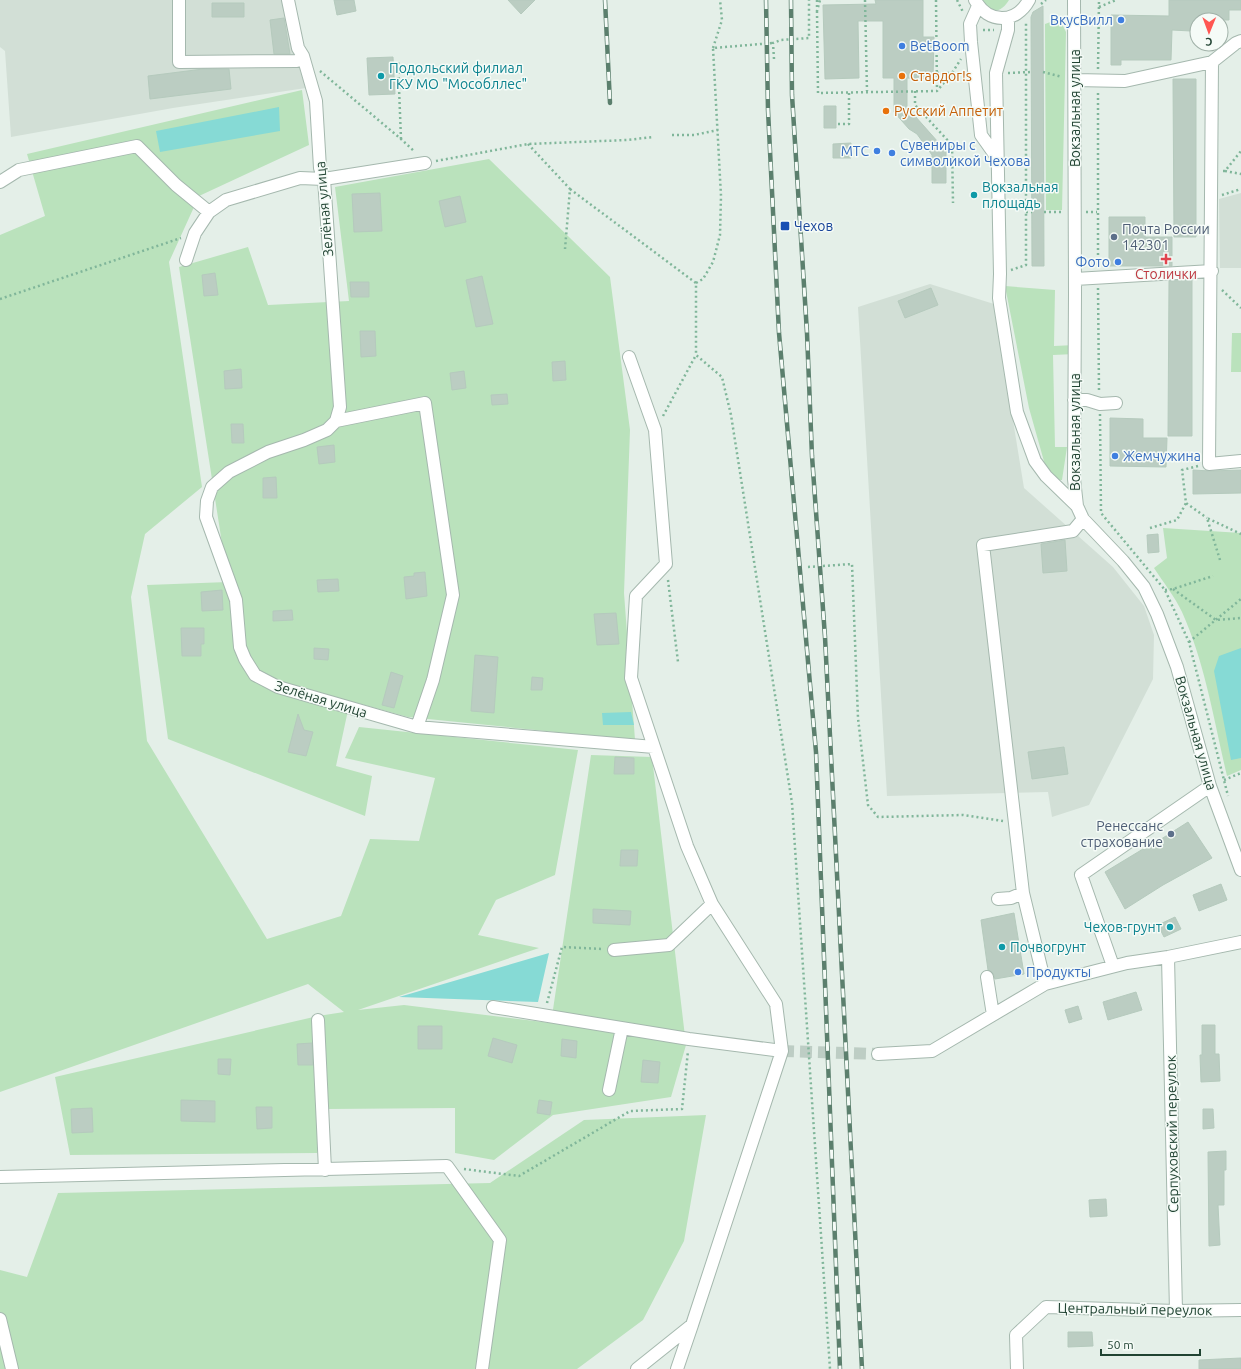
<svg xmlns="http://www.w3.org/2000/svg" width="1241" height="1369" viewBox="0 0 1241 1369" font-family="Ubuntu,sans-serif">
<rect width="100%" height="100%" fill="#e4efe8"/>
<path fill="#d2dfd6" d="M0 0H285L297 61 306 88 173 108 11 137 5 51 0 47Z
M1241 193V268H1220L1219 199Z
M930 284 994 304 1024 488 1113 567 1144 606 1154 635 1153 679 1089 805 1052 817 1048 792 887 796 858 307Z"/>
<path fill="#bae2bc" d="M980 0H1009C1005 7 998 13 989 10 986 8 982 3 980 0Z
M1056 20 1062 24 1066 32 1062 210H1046L1045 24Z
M302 90 309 145 199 196 169 262 202 487 145 534 131 597 147 741 267 939 341 916 370 839 419 841 435 778 345 758 359 727 578 750 555 875 496 900 478 935 539 948 358 1010 404 1005 551 1023 591 755 652 757 686 1045 671 1097 553 1115 494 1160 455 1153V1108L328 1109 317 1153 70 1155 55 1077 318 1016 344 1012 308 984 0 1092V235L45 216 27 154Z
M489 159 610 277 630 430 624 593 635 740 408 717 350 701 336 766 372 776 365 816 168 739 147 585 228 582 179 267 248 247 268 305 349 301 335 187Z
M1005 286 1055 290 1054 346 1075 345V354L1053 355 1055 447H1067L1062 480H1053L1047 472 1029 408Z
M1232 333H1241V372H1231Z
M1163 528 1241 533V770L1227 776C1214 721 1205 663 1182 612 1175 597 1163 582 1154 568L1167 558Z
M706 1115 684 1241 643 1320 577 1369H0V1270L27 1277 58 1193 490 1183 584 1120Z"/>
<path fill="#86dad5" d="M279 107 280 131 160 152 156 131Z
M1241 648V758L1231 760 1214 671 1219 656Z
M631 712 634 725H603L602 713Z
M549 953 538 1002 399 997Z"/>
<path fill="#bbcdc2" stroke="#b5cabd" d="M334 0H354L356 11 337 15Z
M508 0H535L521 14Z
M875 0H923V37H934L933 79 907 78V107L946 151V183H932V155L917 134 909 129 894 112V78H883V21H858L859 78 825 79 823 5 876 4Z
M1169 0H1241V10H1229V20H1197V25H1191V31L1172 30 1171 60H1121V65H1111V15L1169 16Z
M212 3H244V17H212Z
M1043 6 1044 266H1032L1031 17 1033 12Z
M284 18 290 54H274L270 20Z
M393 57 395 94 369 95 367 58Z
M203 69H229L231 89 150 99 148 76Z
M1173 79H1196V237H1174Z
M824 106H836V128H824Z
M851 143V158H833V144Z
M380 193 382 231 354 232 352 194Z
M460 196 466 222 445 227 439 201Z
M1109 217H1145V237H1172V266H1109Z
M215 273 218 295 204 296 202 275Z
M482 276 493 324 476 327 466 280Z
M1192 280V436H1168L1169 281Z
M350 282H369V297H351Z
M931 288 938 305 905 318 898 301Z
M360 331H375L376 356 361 357Z
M565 361 566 380 553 381 552 362Z
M241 369 242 388 225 389 224 371Z
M464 371 466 388 452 390 450 373Z
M507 394 508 404 492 405 491 395Z
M1110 418 1143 419V438H1167L1166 467 1110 466Z
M231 424H243L244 443H232Z
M334 445 335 462 319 464 317 447Z
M1193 470 1210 471 1241 470V493L1193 494Z
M276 477 277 498H263V478Z
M1158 534 1159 552 1148 553 1147 535Z
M1065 540 1067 571 1043 573 1041 544Z
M425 572 427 596 406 599 404 577 414 576V573Z
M338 579 339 591 318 592 317 580Z
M222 590 223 610 202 611 201 592Z
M292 610 293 620 273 621V611Z
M616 613 619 644 597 645 594 614Z
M181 628H204V644H201V656H182Z
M314 648 329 649 328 660 314 659Z
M475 655 498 657 494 713 471 711Z
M391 672 403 676 394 708 382 705Z
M532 677 543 678 542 690H531Z
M298 714 304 730 313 732 306 756 288 752Z
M1064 747 1068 774 1032 779 1028 752Z
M615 757 634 758V774H614Z
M1188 822 1212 858 1163 885 1125 909 1105 872 1143 849 1144 850Z
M621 850H638L637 866H620Z
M1221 884 1227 900 1199 911 1193 895Z
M593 909 631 911 630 925 593 923Z
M1014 913 1024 974 995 979 993 973 988 970 981 920Z
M1175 917 1181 929 1164 937 1158 925Z
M1136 992 1142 1010 1108 1020 1103 1002Z
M1078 1006 1082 1019 1069 1023 1065 1010Z
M1202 1025H1215V1054H1219L1220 1081 1201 1082 1200 1055H1202Z
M418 1026H442V1049H418Z
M493 1038 517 1045 512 1063 488 1056Z
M562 1039 577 1041 576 1058 561 1056Z
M312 1043 313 1065H298L297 1044Z
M218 1059H231L230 1075 218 1074Z
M643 1060 660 1062 658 1083 641 1082Z
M181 1100 215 1101V1122L181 1121Z
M539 1100 552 1102 550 1115 537 1113Z
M256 1107H272V1128L257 1129Z
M92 1108 93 1132 72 1133 71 1109Z
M1203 1109H1213L1214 1128 1203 1129Z
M1226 1151V1170H1224V1205H1218L1220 1245 1209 1246 1208 1152Z
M1106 1199 1107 1216 1090 1217 1089 1200Z
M1068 1332H1092L1093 1346 1068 1347Z
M1241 1358V1369H1199V1360Z"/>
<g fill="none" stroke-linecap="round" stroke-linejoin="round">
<path stroke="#bdcdc4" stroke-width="12" stroke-dasharray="12 6" stroke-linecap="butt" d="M782 1051 878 1054"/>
<defs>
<path id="minor" d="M179 0V62L297 61 303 56
M288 0 298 48 303 56 316 101 320 168 324 179 340 407 336 421 327 430 304 440 268 452 229 472 212 487 207 501 206 517 236 600 240 647 245 659 255 675 278 687 417 727 654 747
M975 0C988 24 1016 24 1029 0
M1074 0 1075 293 1074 479 1077 506 1083 519 1123 561 1144 587 1157 614 1177 667 1210 786 1241 870
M978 6 970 24 971 42 981 135 998 159
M1008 18V30L996 73 1000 274 999 298 1017 412 1035 461 1046 476 1077 506
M1212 62 1209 464 1241 461
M1075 80 1125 81 1212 62 1236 43 1241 41
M0 182 19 170 137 146 176 185 209 212
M186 260 195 233 209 212 226 200 300 178 324 179 425 163
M1075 279 1212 271
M629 357 655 430 666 564 636 596 631 678 687 846 712 904 776 1004 782 1051 692 1325 637 1369
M1074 400H1087L1100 404 1116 403
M336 421 425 403 453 595 433 680 417 727
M998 899 1011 898 1023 893
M614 950 669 945 712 904
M1168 957 1176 1311
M1113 966 1081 875 1210 786
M987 977 993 1015
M1045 984 1023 893 983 545 1073 531 1083 519
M493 1007 689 1039 782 1051
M318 1020 325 1170
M878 1054 932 1051 1045 984 1127 963 1168 957 1241 942
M609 1090 622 1028
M0 1177 447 1166 500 1240 482 1369
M0 1319 12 1369
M677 1369 692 1325
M1017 1369 1016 1335 1046 1307 1176 1311 1241 1310"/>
</defs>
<use href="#minor" stroke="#a5b8ae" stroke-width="14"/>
<path stroke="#80b69a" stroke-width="2.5" stroke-dasharray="2 3" stroke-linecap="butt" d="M817 0V11L820 0
M865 0 867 91
M936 0 937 90
M957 0 963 12
M1041 4 1046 0
M1099 7 1116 0
M817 11 818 93 937 91 952 73 961 59
M983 30H994
M713 48 722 20 720 0
M774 59 773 43 781 40 809 38V0
M398 62 401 139
M1098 69 1099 0
M320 71 401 139 415 152
M1043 72 1062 77
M937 73H963
M1008 73 1031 72
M915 91V105L952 145 953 203
M838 124H849V92
M672 135H694L718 130
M528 144 570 189 565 249
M436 161 528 144 627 140 653 137
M1223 171H1225L1241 151
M1225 171 1241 174
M570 189 696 283V355L722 377 731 415 792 803 830 1369
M1222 195 1241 189
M1026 212H1032
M1044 212H1063
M1086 212H1097
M1098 265V92
M1011 270 1026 265V22
M696 283 703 279 713 262 720 235 721 196 713 48 773 43
M1098 288 1099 391
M1222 290 1241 308
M0 299 181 238
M1100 414 1101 513 1165 590 1189 642 1228 796
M663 416 696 355
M1198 466 1182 470 1186 503 1207 518
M1150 528 1177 520 1186 503
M1220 560 1207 518 1241 534
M808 567 852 564 858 718 868 805 878 817 963 815 1003 821
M668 580 678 662
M1173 589 1216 620 1241 618
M1165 590 1173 589 1213 576
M1189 642 1241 599
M1224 780 1241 773
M547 1003 562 947 602 949
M464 1169 519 1176 630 1111 682 1109 688 1051"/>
<use href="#minor" stroke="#fff" stroke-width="12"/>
<defs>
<path id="rail" d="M605 0 610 103
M766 0 768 110 779 333 816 752 840 1369
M791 0 792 95 807 333 812 456 825 637 862 1369"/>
</defs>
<use href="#rail" stroke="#5b7f6d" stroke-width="4.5"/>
<use href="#rail" stroke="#f5fbf7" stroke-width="3" stroke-dasharray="9" stroke-linecap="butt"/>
</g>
<g fill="#3f7fe0" stroke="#f5fbf7" stroke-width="1.5">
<circle cx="1121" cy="20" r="4"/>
<circle cx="902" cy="46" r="4"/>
<circle cx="877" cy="151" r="4"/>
<circle cx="892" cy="153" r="4"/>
<circle cx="1118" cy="262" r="4"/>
<circle cx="1115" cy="456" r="4"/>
<circle cx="1018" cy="972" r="4"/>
</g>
<g fill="#0f9aa8" stroke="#f5fbf7" stroke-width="1.5">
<circle cx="381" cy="76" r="4"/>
<circle cx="974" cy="195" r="4"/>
<circle cx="1170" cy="927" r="4"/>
<circle cx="1002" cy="947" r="4"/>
</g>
<g fill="#e8710a" stroke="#f5fbf7" stroke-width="1.5">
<circle cx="902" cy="76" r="4"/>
<circle cx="886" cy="111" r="4"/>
</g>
<rect fill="#1a4fb4" stroke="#f5fbf7" stroke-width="1.5" x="780" y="221" width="10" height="10" rx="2"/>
<g fill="#5c6f8a" stroke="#f5fbf7" stroke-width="1.5">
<circle cx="1114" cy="237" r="4"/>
<circle cx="1171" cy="834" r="4"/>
</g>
<path fill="#e0444e" stroke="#f5fbf7" stroke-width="1.5" d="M1164 253h4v4h4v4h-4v4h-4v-4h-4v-4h4z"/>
<g text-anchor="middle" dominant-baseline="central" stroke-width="3" stroke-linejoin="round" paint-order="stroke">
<g font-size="14" fill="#366cbe" stroke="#f5fbf7" text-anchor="start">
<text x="1113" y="20" text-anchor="end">ВкусВилл</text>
<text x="910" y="46">BetBoom</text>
<text x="900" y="145">Сувениры с<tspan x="900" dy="16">символикой Чехова</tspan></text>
<text x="869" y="151" text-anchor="end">МТС</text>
<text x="1110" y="262" text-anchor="end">Фото</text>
<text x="1123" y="456">Жемчужина</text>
<text x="1026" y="972">Продукты</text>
</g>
<g font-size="14" fill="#0d838f" stroke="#f5fbf7" text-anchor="start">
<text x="389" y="68">Подольский филиал<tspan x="389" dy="16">ГКУ МО "Мособллес"</tspan></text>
<text x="982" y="187">Вокзальная<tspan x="982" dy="16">площадь</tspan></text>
<text x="1162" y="927" text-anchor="end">Чехов-грунт</text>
<text x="1010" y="947">Почвогрунт</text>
</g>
<g font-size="14" fill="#c56008" stroke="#f5fbf7" text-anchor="start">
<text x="910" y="76">Стардог!s</text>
<text x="894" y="111">Русский Аппетит</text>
</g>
<g font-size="14" fill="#204332" stroke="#f5fbf7">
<text transform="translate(1075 108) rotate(-90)">Вокзальная улица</text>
<text transform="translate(324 209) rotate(-95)">Зелёная улица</text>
<text transform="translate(1075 432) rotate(-90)">Вокзальная улица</text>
<text transform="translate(321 699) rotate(17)">Зелёная улица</text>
<text transform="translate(1196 733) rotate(74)">Вокзальная улица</text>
<text transform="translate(1172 1134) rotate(-91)">Серпуховский переулок</text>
<text transform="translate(1135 1309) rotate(1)">Центральный переулок</text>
</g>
<g font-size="14" fill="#164399" stroke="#f5fbf7" text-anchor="start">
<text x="794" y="226">Чехов</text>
</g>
<g font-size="14" fill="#4e5e75" stroke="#f5fbf7" text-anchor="start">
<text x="1122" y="229">Почта России<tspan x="1122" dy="16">142301</tspan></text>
<text x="1163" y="826" text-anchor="end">Ренессанс<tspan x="1163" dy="16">страхование</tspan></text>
</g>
<g font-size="14" fill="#be3a42" stroke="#f5fbf7">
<text x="1166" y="274">Столички</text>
</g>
</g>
<g transform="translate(1209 32) rotate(181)"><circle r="19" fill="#f5fbf7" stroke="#a0b1a8"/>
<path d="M0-3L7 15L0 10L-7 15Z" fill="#ff5652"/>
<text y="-6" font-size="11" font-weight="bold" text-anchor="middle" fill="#204332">С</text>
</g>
<path d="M1101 1349v6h99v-6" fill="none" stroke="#204332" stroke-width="2"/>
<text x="1107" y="1349" font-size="12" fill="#204332" stroke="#f5fbf7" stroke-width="3" paint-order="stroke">50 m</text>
</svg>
